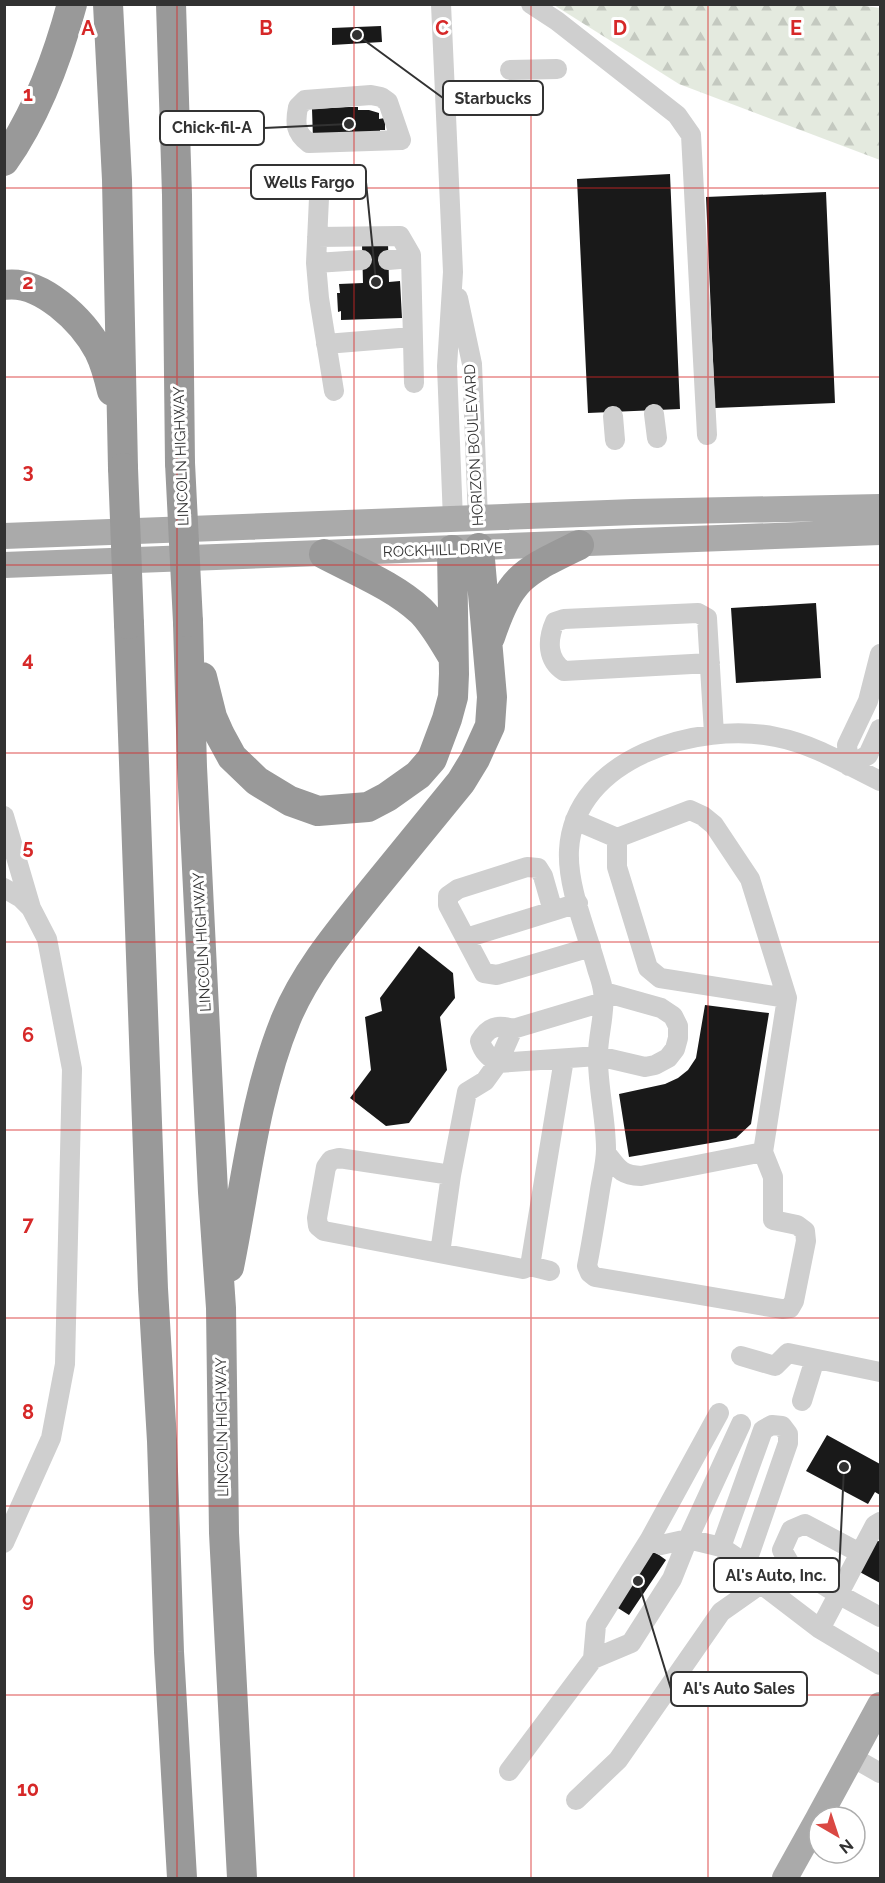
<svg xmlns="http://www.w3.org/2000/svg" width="885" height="1883" viewBox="0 0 885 1883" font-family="Raleway,sans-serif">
<defs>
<pattern id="forest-firs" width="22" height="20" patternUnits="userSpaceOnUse" patternTransform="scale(1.5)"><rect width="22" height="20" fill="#e4eadf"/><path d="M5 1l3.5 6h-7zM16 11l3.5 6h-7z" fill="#c4c9c0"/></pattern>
</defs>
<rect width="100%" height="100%" fill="#fff"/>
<path fill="url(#forest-firs)" d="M849 4 880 8V160L679 84 554 5Z"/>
<path fill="#191919" d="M381 26 382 42 332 45V28Z
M349 107H358V110H369L379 113V119L385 118V130H380V133L313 139 312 109Z
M670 174 680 409 588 413 577 179Z
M826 192 835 403 715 408 706 197Z
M388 243 389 282 400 281 402 318 341 320V311L338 312 337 293H340L339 284 363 283 362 244Z
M816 603 821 678 736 683 731 608Z
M419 946 453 973 455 998 440 1017 447 1070 409 1123 386 1126 350 1098 371 1070 365 1017 382 1011 380 998Z
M705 1005 769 1013 751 1124 736 1138 728 1140 629 1157 619 1094 665 1084 678 1078 688 1070 696 1058Z
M827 1435 880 1464V1495L875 1492 868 1504 806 1471Z
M872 1537 880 1542V1583L856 1570Z
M648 1547 666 1560 629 1615 610 1603Z"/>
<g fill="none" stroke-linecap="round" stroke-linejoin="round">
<path stroke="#cfcfcf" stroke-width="20" d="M441 4 453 272 447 366 453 520
M531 4 557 21 677 115 691 135 707 435
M510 70 557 69
M371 95 381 97 388 102 401 140 309 143C295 133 295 123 298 107L305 100Z
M319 198 316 263 319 298 334 391
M317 237 400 236 411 255 414 383
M388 260 411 258
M316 263 362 260
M458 298 472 364 478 519
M326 344 412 337
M654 414 657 438
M613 416 615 440
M880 654 868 701 847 745 849 766 868 755 880 729
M710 663 564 671C547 660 547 640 555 622L564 619 698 613 707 618 714 734
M4 816 31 908
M575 820 617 838V867L648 968 660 978 787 998 763 1152 773 1177V1220L797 1225 805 1231 806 1241 794 1301 790 1308 782 1309 595 1277 590 1273 587 1266C592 1241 596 1215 600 1190 602 1177 606 1163 606 1149 606 1118 597 1084 598 1054 598 1035 606 1010 603 991 602 982 598 973 596 965 586 930 567 886 569 850 574 757 699 721 776 737 813 744 847 765 880 781
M617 838 690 810 703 816 714 825 750 879 787 998
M4 888 21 898 31 908 47 939 72 1069 65 1364 51 1438 4 1543
M578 903 553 911 543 876 538 868 527 867 458 889 448 896V905L484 973 497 975 591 947
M466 938 553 911
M513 1029 498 1063C489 1057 483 1052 480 1041 488 1027 497 1024 513 1029L603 1002
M564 1059 530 1266 523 1269 324 1231 318 1226 317 1218 326 1167 331 1160 339 1158 451 1175 467 1092 485 1081 498 1063 598 1056 645 1067 655 1065 668 1058 675 1049 678 1038V1026L673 1016 661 1008 604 992
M606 1153C618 1168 620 1175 641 1176L763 1152
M440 1253 451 1175
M530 1266 550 1271
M741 1356 775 1366 788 1353 880 1372
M802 1401 815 1359
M880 1522 875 1525 820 1629 880 1665
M650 1539 719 1413
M721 1547 763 1430 772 1425 782 1426 788 1434V1443L746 1564
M860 1553 805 1524 791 1530 782 1550 790 1564 838 1594 880 1617
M593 1659 631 1643 672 1579 688 1539 741 1424
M852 1757 880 1773
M509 1771 593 1659 596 1625 650 1539 661 1545 688 1539 721 1547 746 1564 761 1584 820 1629
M576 1800 618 1760 721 1612 761 1584"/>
<path stroke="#aaa" stroke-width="26" d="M4 536 634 512 880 507
M4 565 880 532
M819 1817 880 1705
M785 1878 819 1817"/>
<path stroke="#999" stroke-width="30" d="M108 4 117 180 123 468
M171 4 177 195 180 463
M4 161C37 114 57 60 72 4
M4 285C41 279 83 321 99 351 105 363 109 378 112 391
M324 554C356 571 394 586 421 611 434 624 443 641 453 657
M188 622 192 767 213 1192 221 1308 224 1533 242 1878
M129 624 153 1289 162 1441 169 1652 182 1878
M490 637C511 576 522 573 579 545
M202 677 212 717 220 735 232 757 257 781 290 801 318 811 368 807 387 797 418 775 432 759 447 719 453 697 454 674 452 550
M229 1267C246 1184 254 1097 286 1019 306 971 340 931 372 891 402 854 432 818 461 782L475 759 490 726 492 697 479 548"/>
<path stroke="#999" stroke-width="30" d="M180 463 188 622
M123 468 129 624"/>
</g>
<path fill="none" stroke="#d62828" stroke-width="1.5" stroke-opacity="0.55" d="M177 4V1878M354 4V1878M531 4V1878M708 4V1878M4 188H880M4 377H880M4 565H880M4 753H880M4 942H880M4 1130H880M4 1318H880M4 1506H880M4 1695H880"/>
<g text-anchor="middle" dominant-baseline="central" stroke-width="6" stroke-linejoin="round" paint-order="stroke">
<g font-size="15" fill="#323232" stroke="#fff">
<text transform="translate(474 445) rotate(-93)">HORIZON BOULEVARD</text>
<text transform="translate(181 456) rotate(-92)">LINCOLN HIGHWAY</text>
<text transform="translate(443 550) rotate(-2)">ROCKHILL DRIVE</text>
<text transform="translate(202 942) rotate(-93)">LINCOLN HIGHWAY</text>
<text transform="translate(222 1427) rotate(-91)">LINCOLN HIGHWAY</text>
</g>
</g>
<g font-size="20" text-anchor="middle" font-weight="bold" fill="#d62828" stroke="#fff" stroke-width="6" stroke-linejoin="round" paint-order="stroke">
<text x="88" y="35">A</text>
<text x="266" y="35">B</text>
<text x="442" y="35">C</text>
<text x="620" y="35">D</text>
<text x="796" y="35">E</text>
<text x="28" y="101">1</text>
<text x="28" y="289">2</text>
<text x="28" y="478">3</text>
<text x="28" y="666">4</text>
<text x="28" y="854">5</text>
<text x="28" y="1042">6</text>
<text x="28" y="1231">7</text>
<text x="28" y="1419">8</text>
<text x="28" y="1607">9</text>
<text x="28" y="1796">10</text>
</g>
<path fill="none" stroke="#323232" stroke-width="2" d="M357 35L443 98M349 124L264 128M376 282L366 182M844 1467L839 1575M638 1581L671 1689"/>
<g fill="#323232" stroke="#fff" stroke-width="2">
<circle cx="357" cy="35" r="6"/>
<circle cx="349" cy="124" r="6"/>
<circle cx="376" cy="282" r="6"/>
<circle cx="844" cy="1467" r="6"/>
<circle cx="638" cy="1581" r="6"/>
</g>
<g fill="#fff" stroke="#323232" stroke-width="2">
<rect x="443" y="81" width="100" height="34" rx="6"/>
<rect x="160" y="111" width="104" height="34" rx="6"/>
<rect x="251" y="165" width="115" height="34" rx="6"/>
<rect x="714" y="1558" width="125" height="34" rx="6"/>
<rect x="671" y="1672" width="136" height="34" rx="6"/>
</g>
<g font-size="16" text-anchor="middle" font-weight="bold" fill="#323232">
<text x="493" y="104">Starbucks</text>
<text x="212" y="133">Chick-fil-A</text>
<text x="309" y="188">Wells Fargo</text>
<text x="776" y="1581">Al's Auto, Inc.</text>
<text x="739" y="1694">Al's Auto Sales</text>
</g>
<rect width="885" height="1883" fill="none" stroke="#323232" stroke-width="12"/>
<g transform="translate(837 1835) rotate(141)"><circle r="28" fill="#ffffff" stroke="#adadad" stroke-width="1.5"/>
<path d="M0-4.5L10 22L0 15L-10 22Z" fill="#da4843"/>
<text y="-9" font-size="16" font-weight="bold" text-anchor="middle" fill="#323232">N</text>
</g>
</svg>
